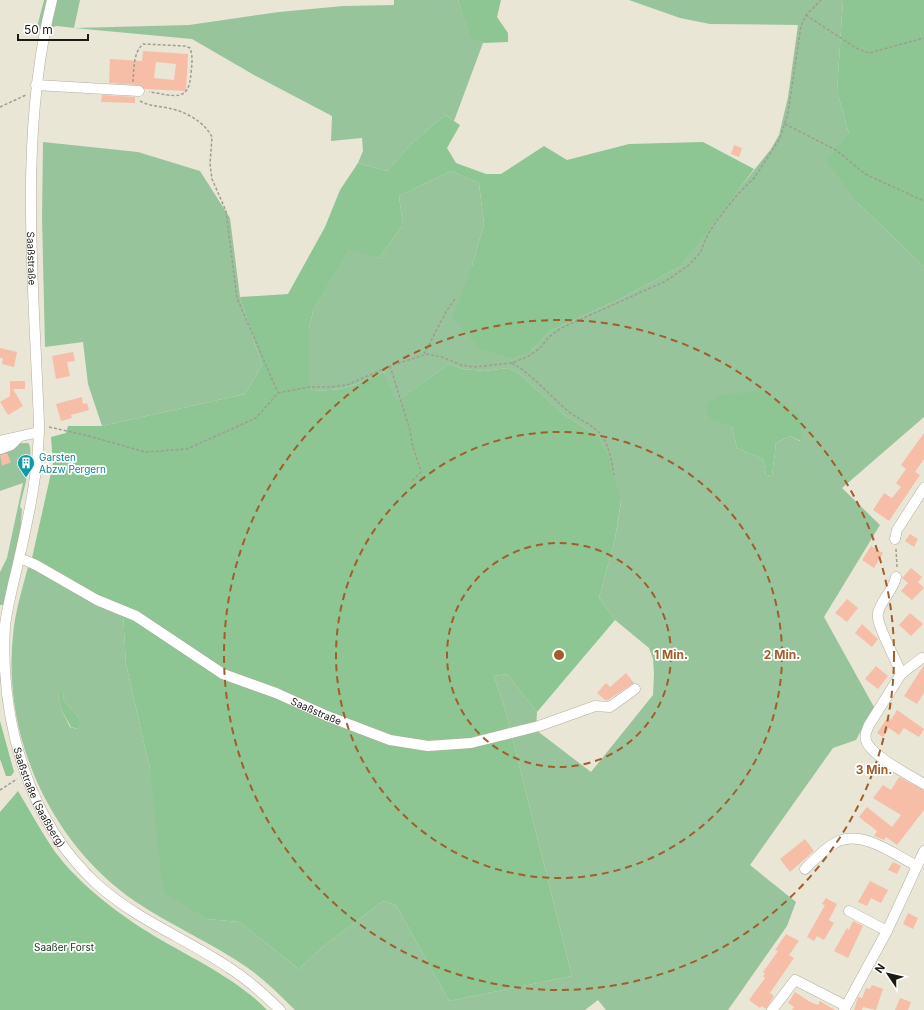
<svg xmlns="http://www.w3.org/2000/svg" width="924" height="1010" viewBox="0 0 924 1010" font-family="Inter,sans-serif">
<rect width="100%" height="100%" fill="#e9e6d6"/>
<path fill="#98c49c" fill-rule="evenodd" d="M44 0H80L74 28 189 25 279 12 343 6 394 5V0H458L470 36 483 43 454 121 445 115 412 143 387 171 358 163 363 151 362 138 331 141 332 116 254 75 192 39 74 28 57 26 36 31Z
M629 0H843L837 91 849 134 858 203 924 267V417L842 488 880 525 824 617 874 707 856 740 833 748 750 865 796 902 787 926 728 1010H606L598 1000 585 1010H295C280 995 265 980 248 968 212 943 172 926 136 902 51 844 2 737 13 635 15 612 22 590 28 567L32 566 123 614 126 664 150 769 208 919 239 922 299 969 320 949 383 901 396 905 449 1001 572 976 505 709 494 676 507 674 537 712 536 730 591 772 653 695 654 674 653 659 649 648 615 620 599 598 615 539 621 502 596 435 563 414 520 374 508 368 485 371 463 369 449 364 395 403 384 372C355 386 343 392 309 390V328L313 311 349 249 379 258 403 225 399 196 451 171 479 183 484 224 472 266 531 351 550 331 622 298 681 266 717 216 771 149 779 135 788 97 798 25 710 24 680 18ZM732 426H802L800 441 790 436 776 443 772 476 766 475 763 459 737 448ZM63 692 64 701 78 716 77 729 70 727 61 709 58 694Z
M43 142 138 152 200 171 230 218 240 297 262 365 245 394 102 426 88 384 83 342 45 347 42 217Z
M28 443C36 449 22 496 20 507L22 509 20 536 3 605H0V572L7 558 23 483 0 491V444Z"/>
<path fill="#8dc593" d="M458 0H501L497 17 508 33V42L483 43 470 37Z
M843 0H924V267L858 203 826 160 849 134 837 91Z
M445 115 460 125 447 148 456 163 486 174H501L544 146 567 160 629 144 703 142 754 169 681 266 622 298 550 331 531 351 512 358 480 349 453 317 472 266 484 224 479 183 451 171 399 196 403 225 379 258 349 250 313 311 309 328 310 390C343 392 355 386 384 372L396 402 449 364 463 369 485 371 508 368 520 374 563 414 596 435 607 454 621 501 615 539 599 598 615 620 537 712 507 674 494 676 505 709 572 976 449 1001 396 905 383 901 320 949 299 969 239 922 208 919 163 892 150 769 126 664 123 614 32 558 53 464 51 437 66 433 68 426H102L245 394 262 365 240 297 288 294 325 227 340 190 358 163 387 171 412 143Z
M762 390 798 414 802 426 801 441 790 436 776 443 772 476 766 475 763 459 737 448 732 426 711 419 706 411 708 402 722 395Z
M63 691 64 701 78 716V729L71 727 61 709 58 694Z
M0 721 14 772 11 776H6L0 759Z
M18 791C29 809 39 828 51 846 73 879 114 911 148 932 188 957 234 976 267 1010H0V812Z"/>
<path fill="#f6bea6" fill-rule="evenodd" d="M143 51 188 54 186 91 145 89 139 85 109 83 110 59 142 61ZM156 62 176 64 174 80 154 78Z
M102 95 135 97V103L101 102Z
M734 145 742 148 739 157 731 154Z
M0 348 17 352 14 367 2 364 3 358H0Z
M73 352 75 361 67 362 70 376 56 379 52 356Z
M10 381H25V389H13L23 406 8 415 0 402 10 396Z
M82 397 83 404 87 403 89 410 71 415 72 418 61 421 56 404Z
M924 433V459L915 472 920 475 889 521 873 510 884 493 892 498 901 487 896 483 906 469 901 465Z
M7 453 11 462 2 466 0 455Z
M910 534 918 539 914 547 905 541Z
M871 546 883 553 874 568 862 560Z
M911 568 922 577 918 582 924 588 912 600 901 591 908 583 902 578Z
M847 599 858 608 847 622 835 613Z
M910 613 923 624 911 636 899 625Z
M862 624 878 639 872 647 855 633Z
M924 665V693L917 704 904 696Z
M876 666 888 676 878 689 865 679Z
M626 673 634 683 608 700H605L597 693 606 683 610 687Z
M897 710 924 729 919 737 904 728 899 735 889 728 883 737 877 733 888 717 891 720Z
M899 777 924 790V810L897 845 886 837 884 840 874 836 877 831 859 817 867 807 892 827 901 815 873 798 883 785 891 790Z
M805 839 814 851 790 872 780 859Z
M893 862 901 866 897 874 888 870Z
M870 881 888 890 881 903 871 898 867 906 858 902Z
M826 898 837 904 829 920 834 923 824 940 817 936 814 941 807 937 825 905 822 904Z
M908 913 918 918 913 929 903 924Z
M853 921 863 926 848 958 834 951 847 928 849 930Z
M786 934 799 941 789 955 794 958 770 993 774 996 766 1009 762 1006 760 1008 749 1000 765 978 763 976 765 974 763 972 778 951 775 950Z
M872 985 883 989 876 1010 863 1007 862 1010H854L858 997 862 998 866 988 870 989Z
M795 992 810 1002 818 1005 820 1001 835 1010H792L794 1007 788 1003Z
M900 998 911 1002 908 1010H895Z"/>
<g fill="none" stroke-linecap="round" stroke-linejoin="round">
<defs>
<g id="minor">
<path id="s1" d="M52 0C18 135 34 286 39 424 39 469 29 515 19 559 14 581 8 603 5 625 0 719 27 821 98 885 137 920 185 938 228 967 247 979 264 994 280 1010"/>
<path d="M36 85 139 91"/>
<path d="M0 441 39 432"/>
<path d="M0 449 11 445 18 438"/>
<path d="M895 539 897 530 924 488"/>
<path id="s2" d="M20 558 36 565 97 600 136 616 223 674 276 693 327 716 390 740 428 746 471 743 539 726 595 706 610 707 635 689"/>
<path d="M896 577C893 591 881 600 878 613 875 624 897 660 901 674L869 725C867 730 864 734 866 740 869 755 911 776 924 784"/>
<path d="M901 674 922 658"/>
<path d="M805 869C814 860 824 849 835 843 861 828 895 855 917 866"/>
<path d="M849 911 887 931"/>
<path d="M772 1010 795 980 846 1006"/>
<path d="M844 1010 887 931 924 851"/>
</g>
</defs>
<use href="#minor" stroke="#b1afa0" stroke-width="11"/>
<path stroke="#9f9d91" stroke-width="1.5" stroke-dasharray="3 2" stroke-linecap="butt" d="M806 15 856 48 869 53 924 38
M133 82C134 69 133 53 143 44L185 46 190 48C193 56 192 64 191 73 189 104 174 95 149 92
M140 101C149 106 157 106 168 108 184 111 204 121 212 137L210 164 212 179 226 211 237 298 278 393
M0 107 26 95
M785 124 836 150 865 174 924 201
M424 354 446 312 455 299
M512 363C533 375 549 395 568 411 580 421 596 425 604 439 610 451 612 463 614 475
M390 366 410 430 412 443 421 472 411 482
M49 427 89 436 145 452 187 449 256 418 278 393 309 387H330L347 385 390 366 427 354 442 357 461 365 474 367 512 363 529 356 541 347 549 337 561 328 666 281 689 265 700 253 708 234 718 219 737 195 755 177 780 138 788 113 801 26 806 15 821 0
M896 549 897 567
M0 790 17 779"/>
<use href="#minor" stroke="#fff" stroke-width="10"/>
</g>
<g fill="none" stroke="#9f5e2a" stroke-width="2" stroke-dasharray="7 5">
<circle cx="559" cy="655" r="112"/>
<circle cx="559" cy="655" r="223"/>
<circle cx="559" cy="655" r="335"/>
</g>
<defs>
<symbol id="building-pin" viewBox="-11 -11 22 30"><path d="M0 17L-7.5 6A9.5 9.5 0 1 1 7.5 6Z" fill="#0f9aa8" stroke="#fff"/><path d="M-4-6H4V6H1V3H-1V6H-4ZM-2.5-4.3h1.7v1.8h-1.7ZM.8-4.3h1.7v1.8H.8ZM-2.5-1h1.7V.8h-1.7ZM.8-1h1.7V.8H.8Z" fill="#fff"/></symbol>
</defs>
<g fill-rule="evenodd">
<use href="#building-pin" x="16" y="453" width="20" height="27"/>
</g>
<g text-anchor="middle" dominant-baseline="central" stroke-width="3.5" stroke-linejoin="round" paint-order="stroke">
<g font-size="10" fill="#1b1a15" stroke="#fff">
<text stroke="none"><textPath href="#s1" startOffset="260">Saaßstraße</textPath></text>
<text stroke="none"><textPath href="#s2" startOffset="335">Saaßstraße</textPath></text>
<text stroke="none"><textPath href="#s1" startOffset="808">Saaßstraße (Saaßberg)</textPath></text>
</g>
<g font-size="10" fill="#0d838f" stroke="#fff" text-anchor="start">
<text x="39" y="457">Garsten<tspan x="39" dy="12">Abzw Pergern</tspan></text>
</g>
<g font-size="10" fill="#0d3716" stroke="#fff">
<text x="64" y="947">Saaßer Forst</text>
</g>
</g>
<circle cx="559" cy="655" r="6" fill="#9f5e2a" stroke="#fff" stroke-width="2"/>
<g font-size="12" text-anchor="middle" font-weight="bold" fill="#9f5e2a" stroke="#fff" stroke-width="3.5" stroke-linejoin="round" paint-order="stroke">
<text x="671" y="659">1 Min.</text>
<text x="782" y="659">2 Min.</text>
<text x="874" y="774">3 Min.</text>
</g>
<g transform="translate(888 974) rotate(305)" stroke="#ffffff" stroke-width="3" paint-order="stroke">
<path d="M0-3L7 15L0 10L-7 15Z" fill="#1b1a15"/>
<text y="-6" font-size="11" font-weight="bold" text-anchor="middle" fill="#1b1a15">N</text>
</g>
<path d="M18 34v6h70v-6" fill="none" stroke="#1b1a15" stroke-width="2"/>
<text x="24" y="34" font-size="12" fill="#1b1a15" stroke="#ffffff" stroke-width="3" paint-order="stroke">50 m</text>
</svg>
